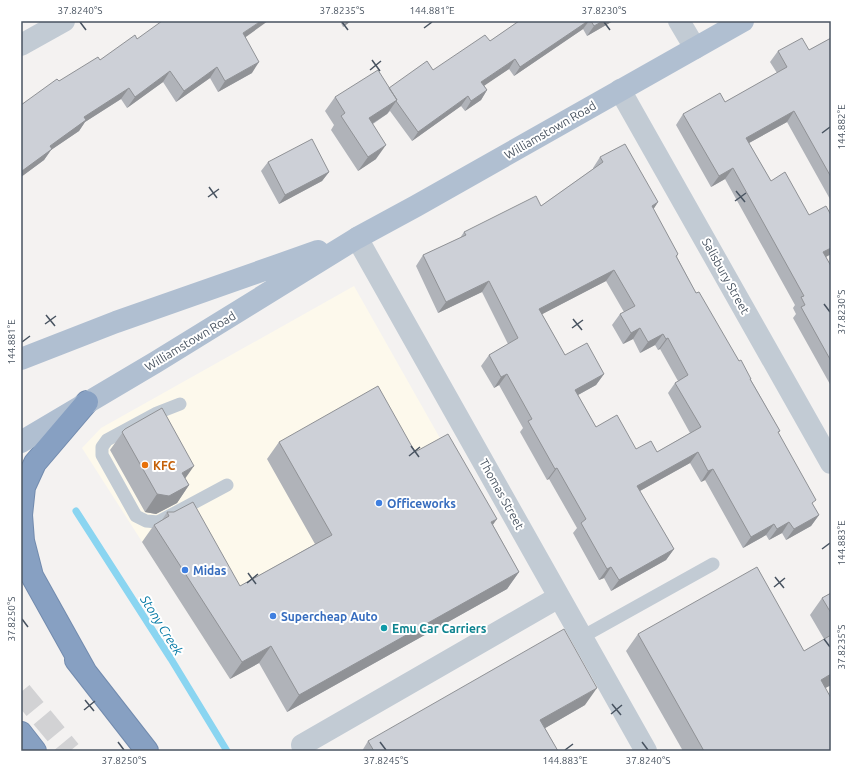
<svg xmlns="http://www.w3.org/2000/svg" width="852" height="772" viewBox="0 0 852 772" font-family="Ubuntu,sans-serif">
<rect width="100%" height="100%" fill="#f4f2f1"/>
<path fill="#fdf9ec" d="M354 286 493 532 230 679 82 448 101 428Z"/>
<g fill="none" stroke-linecap="round" stroke-linejoin="round">
<path stroke="#8ad5f1" stroke-width="7" d="M76 511 171 659 227 751"/>
<path stroke="#d2d2d4" stroke-width="22" stroke-dasharray="22 11" stroke-linecap="butt" d="M21 692 70 751"/>
<defs>
<path id="motorway" d="M76 660 147 751
M85 671 32 576 23 541 21 515 24 487 35 463 87 402
M21 733 35 751"/>
</defs>
<use href="#motorway" stroke="#728bae" stroke-width="24"/>
<path stroke="#c2cbd4" stroke-width="13" d="M180 404 157 413 107 440 102 447V455L136 516 146 521 158 522 227 485
M582 637 713 564"/>
<path stroke="#c2cbd4" stroke-width="22" d="M679 21 695 48
M21 45 64 21
M620 90 831 463
M357 238 646 751
M302 745 559 597"/>
<path stroke="#b0bfd1" stroke-width="22" d="M21 359 116 322 318 251
M21 442 156 362 357 238 416 206 743 21"/>
<use href="#motorway" stroke="#87a0c2" stroke-width="22"/>
</g>
<path fill="#b0b3b9" fill-rule="evenodd" d="M340 21H351L343 27Z
M519 21H613L587 36 583 29 514 76 509 69 484 85 487 90 481 100 465 111 461 106 412 141 390 111 387 114 373 124 376 159 358 171 331 130 334 125 325 111 335 97 389 88 433 70 490 41Z
M245 37 252 73 218 92 210 78 176 102 163 82 127 108 121 99 85 122 79 131 51 150 44 160 21 177V105L59 81 100 60 137 39Z
M831 38V201L787 122 749 143 771 181 809 215H831V254L826 257 831 266V386L793 318 796 314 793 308 795 305 725 179 711 187 676 125 683 114 725 102 777 73 770 62 778 51 809 50Z
M600 157 658 202 653 209 678 254 677 257 696 293 751 380 780 431 778 433 813 505 819 515 811 526 786 540 782 533 769 540 766 535 743 548 705 480 701 482 690 463 640 491 674 549 666 560 611 591 604 578 599 580 573 533 577 528 549 479 547 480 520 432 523 428 499 385 494 388 481 366 489 355 508 344 482 292 438 313 416 266 423 255 460 238 464 232 541 206 593 169V168ZM606 281 624 312 620 314 612 325 623 344 633 339 640 353 655 345 658 350 660 349 678 381 675 383 668 393 690 433 657 452 636 449 596 427 578 395 596 385 604 374 565 355 542 314Z
M268 162 329 172 322 181 279 204 261 171Z
M125 429 185 479 189 485 177 503 156 514 145 512 110 450Z
M279 442 415 452 493 525 519 572 507 589 287 712 259 663 230 679 142 542 154 525 162 520 167 512 240 586 315 544 267 459Z
M831 593V685L825 688 831 751H683L626 651 638 634 804 651 824 639 810 615 822 598Z
M585 705 545 728 558 751H362L368 741Z"/>
<path fill="#909296" d="M261 21H268L236 44 243 33Z
M347 21H351L343 27Z
M588 21H589L583 29 514 76 520 67Z
M603 21H613L587 36 594 26Z
M515 59 509 69 475 92 481 82Z
M259 62 252 73 218 92 225 81Z
M217 67 210 78 176 102 184 91Z
M170 71 163 82 127 108 135 97Z
M129 88 121 99 85 122 79 131 51 150 44 160 21 177V173L22 171 84 117Z
M487 90 481 100 465 111 471 101Z
M468 96 461 106 412 141 418 132Z
M397 100 387 114 359 132 369 118Z
M794 111 787 122 738 149 746 138Z
M386 145 376 159 358 171 368 157Z
M733 168 725 179 711 187 719 176Z
M329 172 322 181 279 204 285 195Z
M658 202 651 213 652 206Z
M831 248V254L815 263 823 252Z
M614 270 606 281 531 320 539 309Z
M489 281 482 292 438 313 446 302Z
M640 328 633 339 623 344 631 333Z
M663 334 655 345 640 353 648 342Z
M668 338 660 349 658 350 666 339Z
M507 374 499 385 494 388 501 377Z
M604 374 596 385 567 401 575 390Z
M698 452 690 463 629 497 637 486Z
M194 466 182 483V473Z
M557 468 549 479 547 480 555 469Z
M713 469 705 480 701 482 708 471Z
M189 485 177 503 156 514 145 512 157 494Z
M819 515 811 526 786 540 794 529Z
M497 519 485 536 491 522Z
M789 522 782 533 769 540 777 529Z
M774 524 766 535 743 548 751 537Z
M674 549 666 560 611 591 619 580Z
M611 567 604 578 599 580 607 569Z
M519 572 507 589 287 712 299 695Z
M271 646 259 663 230 679 242 662Z
M831 674V685L809 697 821 680Z
M597 688 585 705 528 738 540 720Z"/>
<path fill="#cdd0d7" stroke="#909296" fill-rule="evenodd" d="M162 21H261L243 33 259 62 225 81 217 67 184 91 170 71 135 97 129 88 84 117 86 120 50 146 52 149 22 171 21 169V105L57 79 59 81 98 57 100 60 135 35 137 39Z
M519 21H588L520 67 515 59 481 82 487 90 471 101 468 96 418 132 396 101 397 100 389 88 427 61 433 70 485 35 490 41Z
M591 21H603L594 26Z
M802 38 809 50 831 38V177L794 111 746 138 771 181 785 172 809 215 826 206 831 215V248L823 252 831 266V361L801 307 805 305 801 297 804 296 733 168 719 176 683 114 720 93 725 102 787 67 778 51Z
M378 70 397 100 369 118 386 145 368 157 341 116 345 113 335 97Z
M312 139 329 172 285 195 268 162Z
M625 144 658 202 652 206 678 254 676 256 696 293 699 292 739 361 741 360 751 379H750L780 431 778 432 816 500 812 503 819 515 794 529 789 522 777 529 774 524 751 537 713 469 708 471 698 452 637 486 674 549 619 580 611 567 607 569 581 523 586 519 557 468 555 469 528 421 532 419 507 374 501 377 489 355 518 338 489 281 446 302 423 255 466 235 464 232 536 196 541 206 603 162 600 157ZM614 270 635 306 620 314 631 333 640 328 648 342 663 334 666 339 668 338 688 375 675 383 701 427 657 452 651 441 636 449 617 415 596 427 575 390 604 374 587 343 565 355 539 309Z
M378 386 415 452 448 434 497 519 491 522 519 572 299 695 271 646 242 662 154 525 169 516 167 512H174L193 502 240 586 332 535 279 442Z
M162 408 194 466 182 473 189 485 169 496 157 494 122 432 125 429Z
M757 567 804 651 831 635V674L821 680 831 698V751H704L638 634Z
M831 593V613L822 598Z
M564 629 597 688 540 720 558 751H374L368 741Z"/>
<path fill="none" stroke="#485360" stroke-width="1.5" d="M80 22 86 30M342 22 348 30M604 22 610 30M424 28 432 22M372 60 380 71M370 70 381 61M822 133 830 127M209 187 217 198M736 191 745 202M208 197 219 189M735 201 746 193M824 304 830 312M46 315 55 326M573 319 582 330M45 324 56 316M572 328 583 320M22 342 30 336M411 446 419 457M409 456 420 447M822 549 830 543M248 573 256 584M775 577 784 588M247 583 258 574M774 587 785 578M22 619 28 627M824 639 830 647M85 700 94 711M612 704 621 715M84 710 95 701M611 714 622 705M118 742 124 750M380 742 386 750M642 742 648 750M565 750 573 744"/>
<circle fill="#e8710a" stroke="#fff" stroke-width="1.5" cx="145" cy="465" r="4"/>
<g fill="#3f7fe0" stroke="#fff" stroke-width="1.5">
<circle cx="379" cy="503" r="4"/>
<circle cx="185" cy="570" r="4"/>
<circle cx="273" cy="616" r="4"/>
</g>
<circle fill="#0f9aa8" stroke="#fff" stroke-width="1.5" cx="384" cy="628" r="4"/>
<g text-anchor="middle" dominant-baseline="central" stroke-width="4" stroke-linejoin="round" paint-order="stroke">
<g font-size="12" fill="#485360" stroke="#fff">
<text transform="translate(550 130) rotate(-30)">Williamstown Road</text>
<text transform="translate(726 276) rotate(61)">Salisbury Street</text>
<text transform="translate(190 341) rotate(-31)">Williamstown Road</text>
<text transform="translate(502 494) rotate(61)">Thomas Street</text>
</g>
<g font-size="12" font-weight="bold" fill="#c56008" stroke="#fff" text-anchor="start">
<text x="153" y="465">KFC</text>
</g>
<g font-size="12" font-weight="bold" fill="#366cbe" stroke="#fff" text-anchor="start">
<text x="387" y="503">Officeworks</text>
<text x="193" y="570">Midas</text>
<text x="281" y="616">Supercheap Auto</text>
</g>
<g font-size="12" font-weight="bold" fill="#0d838f" stroke="#fff" text-anchor="start">
<text x="392" y="628">Emu Car Carriers</text>
</g>
<g font-size="13" font-style="italic" fill="#067aa6" stroke="#fff">
<text transform="translate(162 625) rotate(58)">Stony Creek</text>
</g>
</g>
<rect width="852" height="772" fill="none" stroke="#ffffff" stroke-width="44"/>
<rect x="22" y="22" width="808" height="728" fill="none" stroke="#485360" stroke-width="1.5"/>
<g font-size="10" text-anchor="middle" fill="#485360">
<text x="80" y="14">37.8240°S</text>
<text x="342" y="14">37.8235°S</text>
<text x="432" y="14">144.881°E</text>
<text x="604" y="14">37.8230°S</text>
<text transform="translate(841 127) rotate(-90)" y="4">144.882°E</text>
<text transform="translate(841 312) rotate(-90)" y="4">37.8230°S</text>
<text transform="translate(11 342) rotate(-90)" y="4">144.881°E</text>
<text transform="translate(841 543) rotate(-90)" y="4">144.883°E</text>
<text transform="translate(11 619) rotate(-90)" y="4">37.8250°S</text>
<text transform="translate(841 647) rotate(-90)" y="4">37.8235°S</text>
<text x="124" y="764">37.8250°S</text>
<text x="386" y="764">37.8245°S</text>
<text x="565" y="764">144.883°E</text>
<text x="648" y="764">37.8240°S</text>
</g>
</svg>
